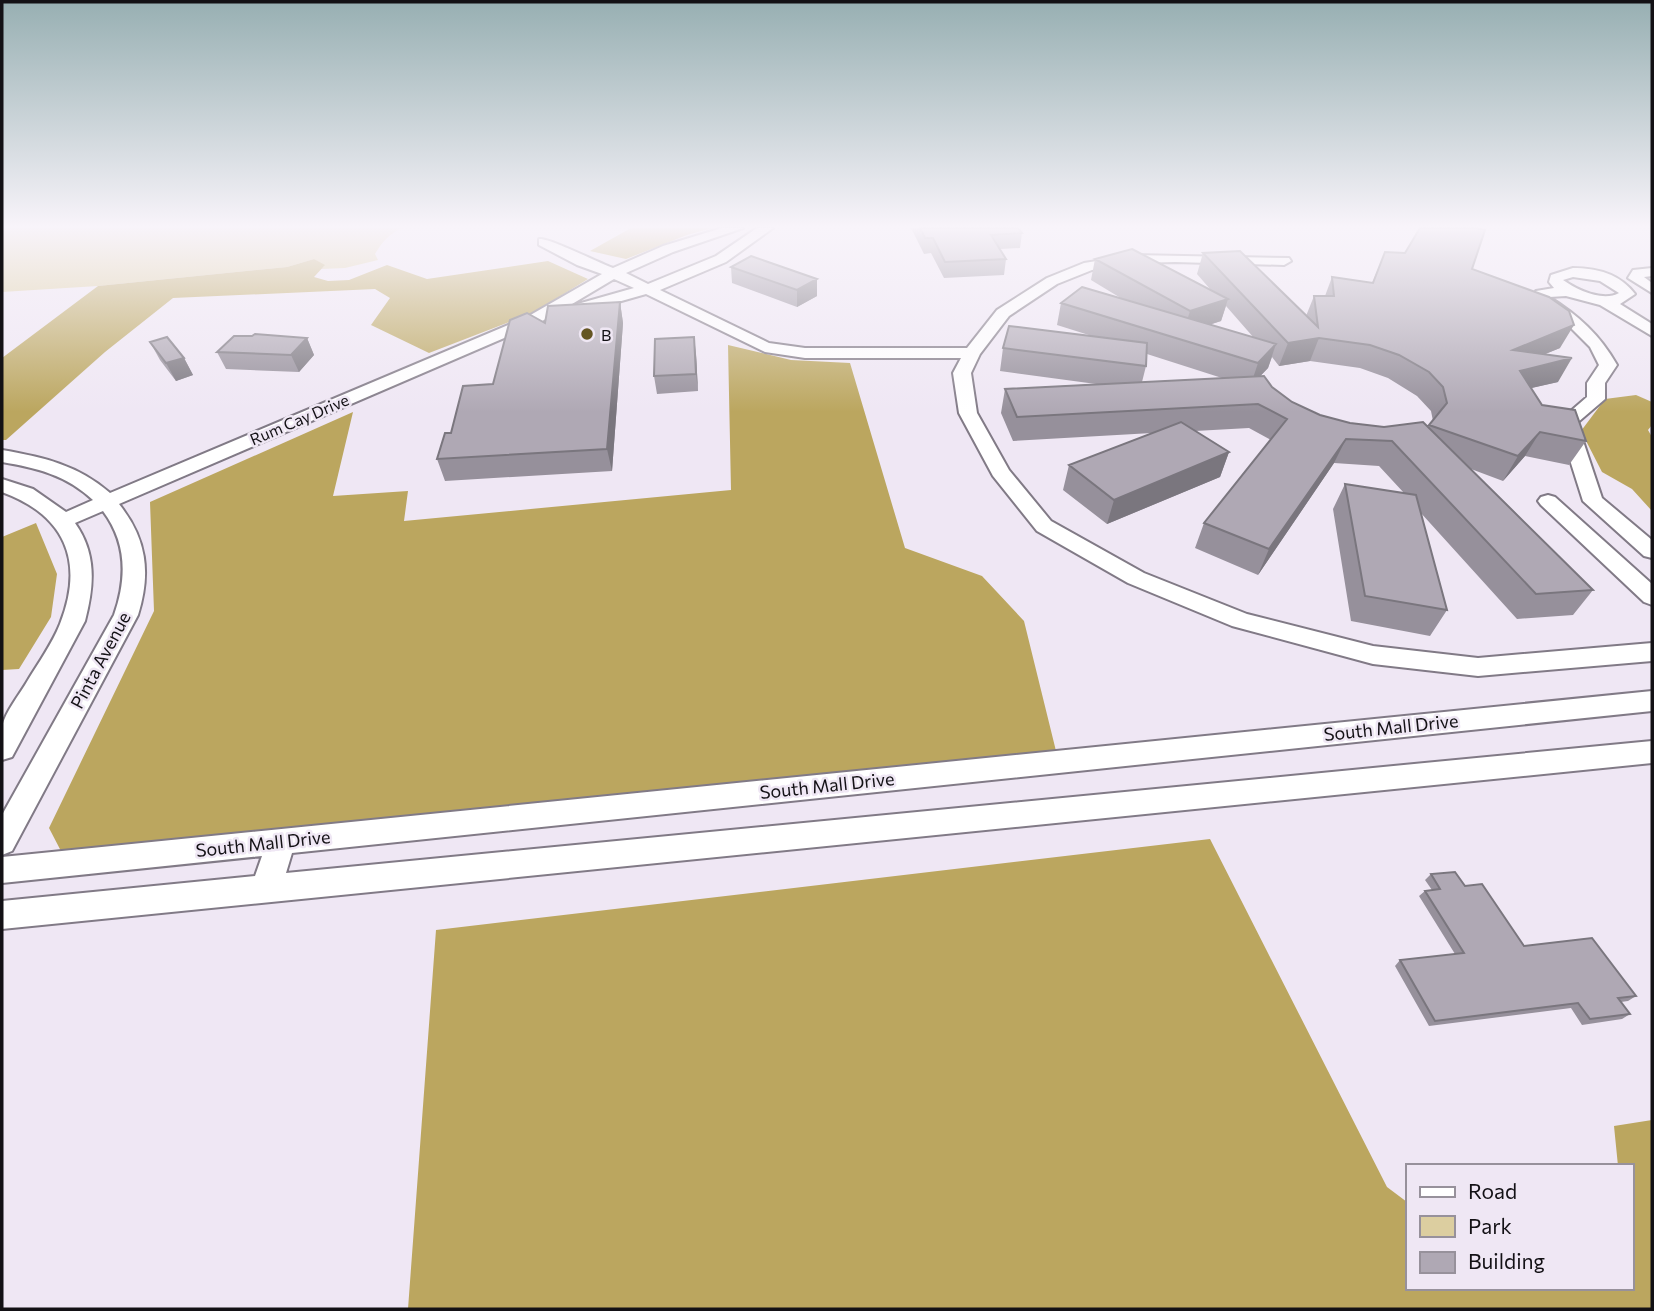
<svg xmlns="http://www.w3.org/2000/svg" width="1654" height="1311" viewBox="0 0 1654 1311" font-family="Commissioner,sans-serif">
<rect width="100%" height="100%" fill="#efe7f4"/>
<path fill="#dccea0" d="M2 228H402C390 233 381 243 375 254L378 260 345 268 321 269 324 266 314 259 287 267 98 286 2 292Z"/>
<path fill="#bba65f" d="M631 228H712L687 235 626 259 590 251Z
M314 259 325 265 314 277 328 281 349 280 387 265 427 279 548 261 588 279 533 313 429 353 371 325 390 298 375 289 173 298 105 352 6 440H2V358L98 286 287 267Z
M728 345 791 360 850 363 905 548 982 576 1024 621 1056 751 62 853 49 828 154 611 150 502 353 412 333 496 408 491 404 521 731 490Z
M1636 395 1652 402V425L1648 430 1652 437V511L1632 489 1602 472 1581 431 1605 399Z
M36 523 57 574 51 617 19 669 2 670V537Z
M1210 839 1387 1187 1407 1202V1288H1631V1166H1618L1614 1126 1652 1120V1309H408L436 930Z"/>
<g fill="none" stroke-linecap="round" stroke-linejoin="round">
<defs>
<path id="minor" d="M722 228H743L673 252 626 273 648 284 716 256 757 228H773L726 262 660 290 769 343 805 348H967L997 310 1047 278 1084 263 1134 255 1289 258 1291 261 1284 265 1175 262 1134 263 1092 270 1057 284 1009 316 980 354 971 373 977 413 1009 470 1051 521 1144 573 1247 614 1373 646 1478 658 1652 643V661L1478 676 1373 664 1232 626 1128 583 1037 531 993 476 959 413 953 373 961 358H805L765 352 646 294 565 317 557 312 539 323 119 504C147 539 151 573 138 615L12 851 2 855V815L114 615C127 578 127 543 103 511L75 523C97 554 94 586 85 621L12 757 2 760C2 749 0 737 2 727 5 712 20 694 28 680 39 662 52 644 60 624 85 561 65 515 2 492V479L33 489 66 512 93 500C66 475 37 468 2 462V450C43 457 78 465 110 493L527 317 602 274 577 265 539 245V239C548 237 599 263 613 268L663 246ZM614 279 634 288 567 307Z
M1573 268C1597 268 1620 274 1635 294L1620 304 1652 324V336L1600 305 1566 296 1549 297C1578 315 1600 335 1617 365L1605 383V399L1577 423 1602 498 1652 540V558L1644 556 1583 501 1558 422 1587 397V383L1599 365 1590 347 1561 318 1532 298 1536 291 1554 288 1549 282 1551 275ZM1573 277 1600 281 1619 293C1603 302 1577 290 1563 280Z
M1652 268V276L1644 277 1652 283V293L1628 278 1633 270Z
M1548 495 1555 497 1652 584V605L1644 602 1541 505 1538 501 1541 497Z
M1652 691V711L292 853 286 873 1652 741V763L2 929V901L255 876 262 856 2 883V857Z"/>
</defs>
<use href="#minor" stroke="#817a86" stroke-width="4"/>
<use href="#minor" fill="#fff" fill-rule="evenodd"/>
</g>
<path fill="#96909b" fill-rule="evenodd" d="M911 228H1018L1022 233 1020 248 1000 249 1006 259 1004 275 944 278 931 253 924 254Z
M1385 252 1472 269 1560 348 1545 354 1558 382 1531 388 1542 405 1586 441 1569 465 1525 456 1503 481 1471 469 1593 590 1573 615 1517 619 1420 512 1447 610 1430 636 1351 621 1333 509 1345 484 1404 493 1379 466 1334 463 1258 575 1195 548 1204 523 1271 440 1249 428 1195 431 1229 452 1220 477 1107 524 1063 490 1069 465 1152 433 1013 441 1001 413 1005 389 1096 384 1000 371 1003 348 1092 336 1057 325 1061 303 1124 300 1091 280 1095 259 1210 289 1197 274 1203 253 1306 316 1314 296H1325L1332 277 1372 283ZM1226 306 1254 338 1209 325 1221 321ZM1147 354 1222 378 1142 382 1146 366ZM1272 357 1279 366 1310 361 1360 368 1388 378 1417 396 1431 411 1433 421 1428 427H1384L1350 423 1320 415 1292 402 1272 387 1260 376 1268 368Z
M731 267 817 279V296L797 307 732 283Z
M620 302 623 323 612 471 445 481 437 459 493 384 545 323Z
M307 338 314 355 299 372 226 369 217 352Z
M150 342 184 358 193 375 176 381 160 360Z
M696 354 698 391 657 394 654 376Z
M1431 874 1465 886 1524 946 1636 996 1628 1001 1621 1002 1630 1014 1622 1019 1582 1025 1571 1008 1429 1026 1395 966 1400 960 1455 954 1419 896 1425 891 1432 890 1425 880Z"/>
<path fill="#7a767e" d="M817 279V296L797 307V290Z
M1228 299 1221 321 1183 333 1190 311Z
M620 302 623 323 612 471 607 449Z
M1574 325 1560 348 1499 373 1513 350Z
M694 337 696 354 698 391 696 374Z
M307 338 314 355 299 372 291 355Z
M1319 338 1310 361 1279 366 1288 343Z
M1276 344 1268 368 1250 387 1258 363Z
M184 358 193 375 176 381 166 363Z
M1572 358 1558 382 1506 394 1520 371Z
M1540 432 1525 456 1503 481 1518 456Z
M1346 439 1334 463 1258 575 1269 549Z
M1229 452 1220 477 1107 524 1114 500Z"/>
<path fill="#afa8b4" stroke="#7a767e" stroke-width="2" d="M920 228H1018L1022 233 991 235 1006 259 945 262 933 238H925Z
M1420 228H1476L1485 230 1472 269 1549 297 1569 311 1574 325 1513 350 1572 358 1520 371 1542 405 1575 410 1586 441 1540 432 1518 456 1429 425 1447 403 1443 387 1429 372 1399 355 1370 345 1319 338 1288 343 1203 253 1240 251 1318 327 1314 296H1334L1332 277 1373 283 1385 252 1405 253Z
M1132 249 1228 299 1190 311 1095 259Z
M751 256 817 279 797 290 731 267Z
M1082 287 1276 344 1258 363 1061 303Z
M620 302 607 449 437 459 445 433H451L463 386 493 384 510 320 527 313 545 323 548 306Z
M1009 326 1147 343 1146 366 1003 348Z
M255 334 307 338 291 355 217 352 234 336H252Z
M167 337 184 358 166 363 150 342Z
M694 337 696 374 654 376 655 339Z
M1264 376 1272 387 1292 402 1320 415 1350 423 1384 427 1423 422 1593 590 1536 594 1392 441 1346 439 1269 549 1204 523 1287 419 1258 404 1017 417 1005 389Z
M1181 422 1229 452 1114 500 1069 465Z
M1345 484 1416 495 1447 610 1365 596Z
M1455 872 1465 886 1482 884 1524 946 1592 938 1636 996 1618 998 1630 1014 1590 1019 1578 1003 1435 1021 1400 960 1464 953 1425 891 1440 889 1431 874Z"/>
<linearGradient id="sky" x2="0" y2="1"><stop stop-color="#97afb2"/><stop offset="0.55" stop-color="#f8f4fa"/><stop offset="1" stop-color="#f8f4fa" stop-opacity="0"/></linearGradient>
<rect width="1654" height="412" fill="url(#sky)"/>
<circle fill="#645522" stroke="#efe7f4" stroke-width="2.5" cx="587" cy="334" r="7"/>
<g text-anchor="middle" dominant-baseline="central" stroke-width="5" stroke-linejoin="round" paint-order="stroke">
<g font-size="16" fill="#131115" stroke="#efe7f4" text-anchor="start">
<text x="601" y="334">B</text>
</g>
<g font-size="16" fill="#131115" stroke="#efe7f4">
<text transform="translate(299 419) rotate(-23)">Rum Cay Drive</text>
</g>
<g font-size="18" fill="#131115" stroke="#efe7f4">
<text transform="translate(100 660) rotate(-62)">Pinta Avenue</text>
<text transform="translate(1391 727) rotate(-6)">South Mall Drive</text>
<text transform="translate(827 785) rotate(-6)">South Mall Drive</text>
<text transform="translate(263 843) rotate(-6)">South Mall Drive</text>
</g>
</g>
<rect width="1654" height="1311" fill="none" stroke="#131115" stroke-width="7"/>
<rect x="1406" y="1164" width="228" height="126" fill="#efe7f4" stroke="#97919b" stroke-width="2"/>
<rect x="1420" y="1187" width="35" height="10" fill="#ffffff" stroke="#97919b" stroke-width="2"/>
<text x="1468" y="1199" font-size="21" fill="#131115">Road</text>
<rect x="1420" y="1216" width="35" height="21" fill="#dccea0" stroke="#97919b" stroke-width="2"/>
<text x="1468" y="1234" font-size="21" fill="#131115">Park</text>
<rect x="1420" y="1252" width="35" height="21" fill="#afa8b4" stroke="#97919b" stroke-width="2"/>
<text x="1468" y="1269" font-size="21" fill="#131115">Building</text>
</svg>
